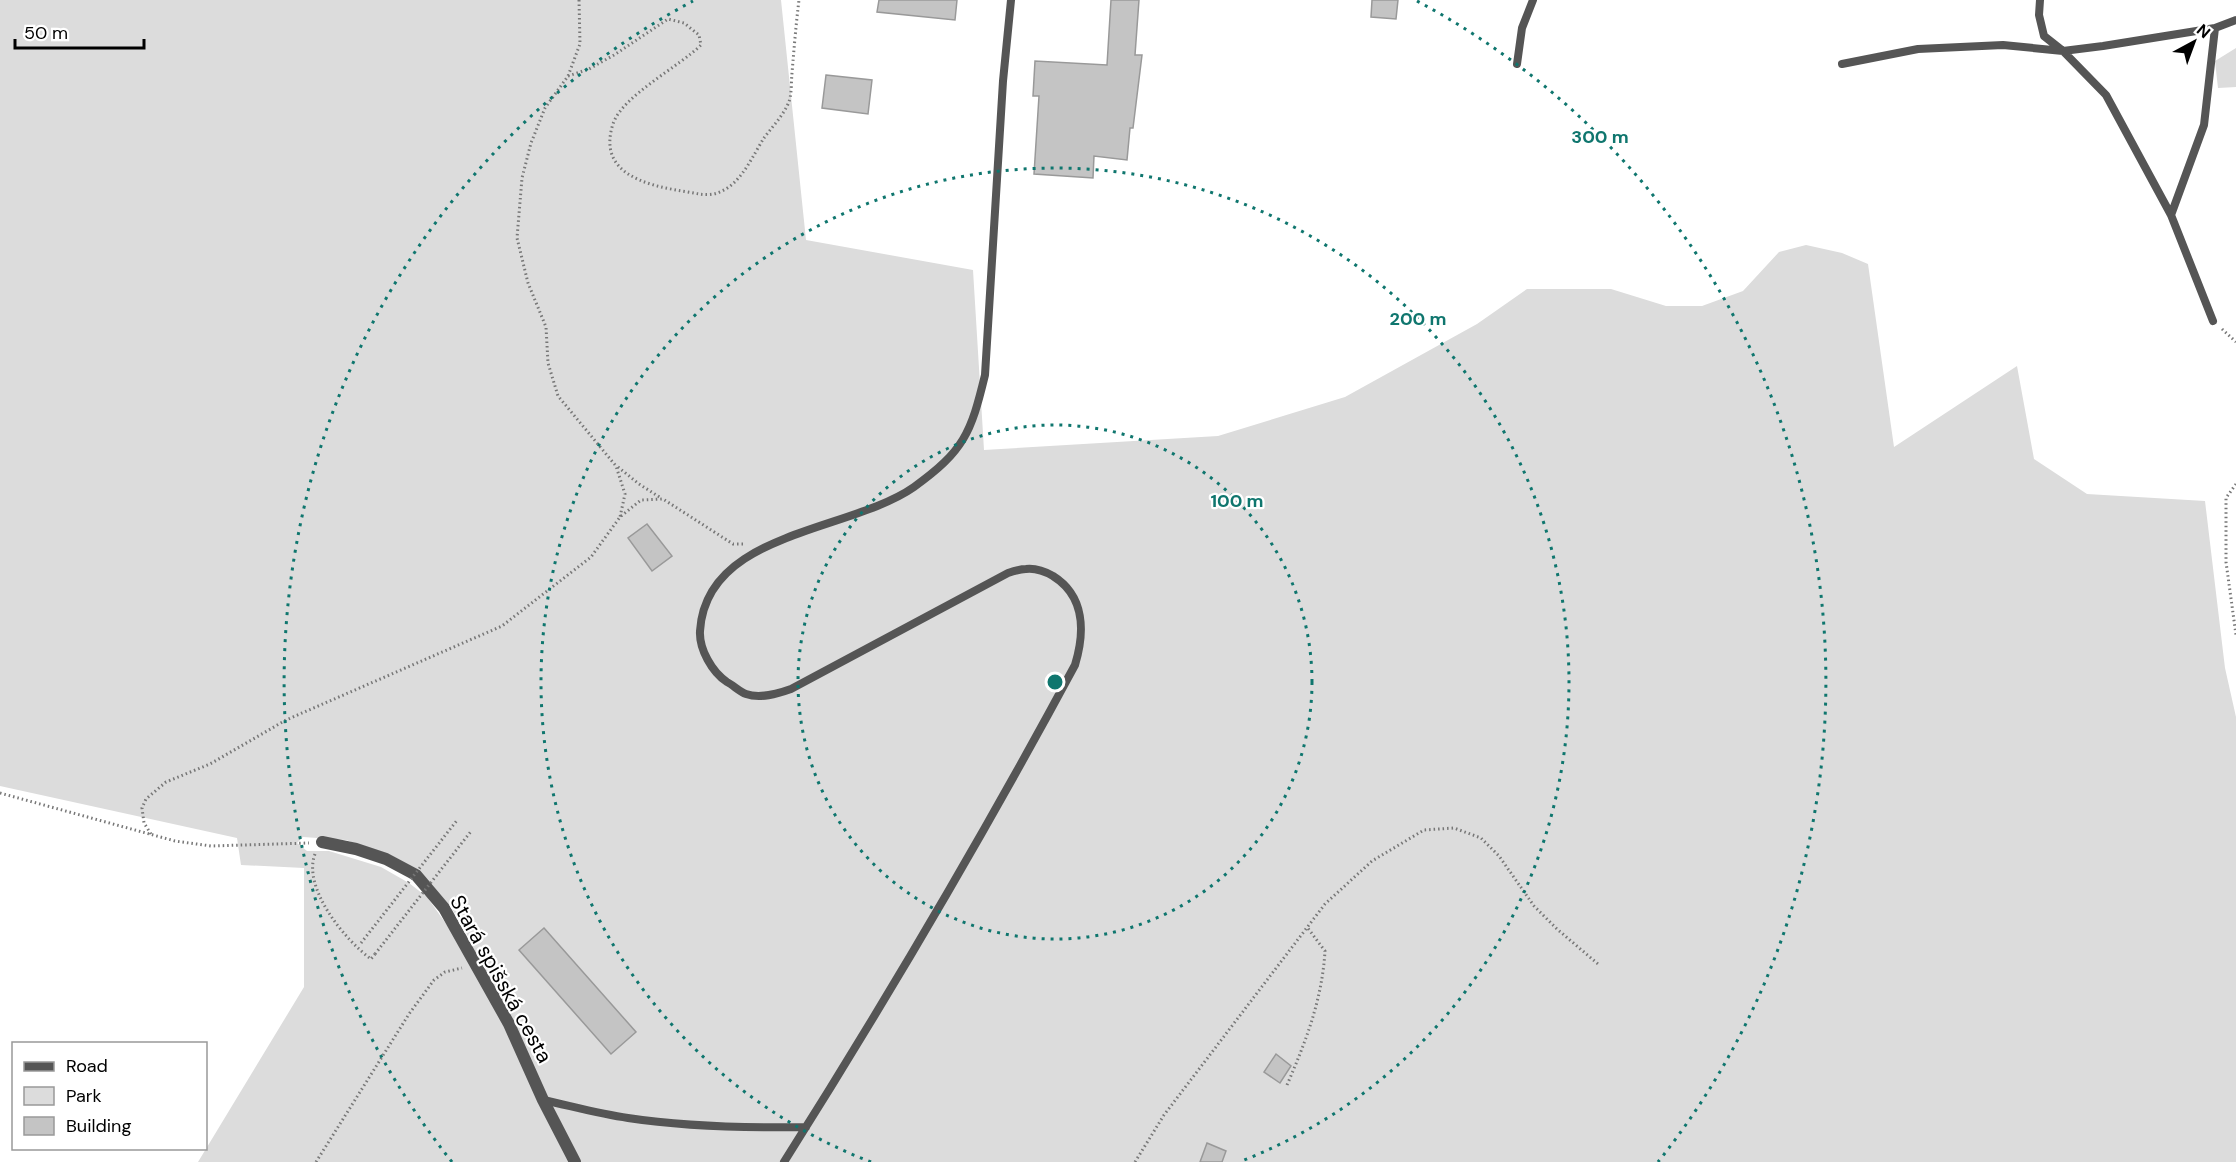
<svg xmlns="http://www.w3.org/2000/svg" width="2236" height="1162" viewBox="0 0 2236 1162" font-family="'DM Sans',sans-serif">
<rect width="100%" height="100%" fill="#fff"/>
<path fill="#dcdcdc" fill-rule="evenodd" d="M0 0H781L806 240 973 270 984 450 1218 436 1345 397 1477 324 1527 289H1611L1666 306H1702L1743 291 1779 252 1806 245 1842 253 1868 264 1894 447 2017 366 2034 459 2087 494 2205 501 2225 668 2236 717V1162H198L304 987V868L241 865 237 838 0 786ZM303 837 346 840 391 855 420 872 451 907 469 938 476 966 427 897 409 883 381 867 329 851H307L297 843Z
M2236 48V87L2218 88 2215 61Z"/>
<path fill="#c4c4c4" stroke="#999" stroke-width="1.5" d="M879 0H957L955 20 877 12Z
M1111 0H1139L1135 55H1142L1133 128H1130L1127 160 1094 156 1093 178 1034 174 1039 96H1033L1035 61 1107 65Z
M1372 0H1398L1396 19 1371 17Z
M826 75 872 80 868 114 822 108Z
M647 524 672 556 652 571 628 538Z
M544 928 636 1032 611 1054 519 950Z
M1276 1054 1291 1066 1280 1083 1264 1072Z
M1207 1143 1226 1151 1222 1162H1200Z"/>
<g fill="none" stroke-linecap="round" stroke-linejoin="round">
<path stroke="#777" stroke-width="3" stroke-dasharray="1.5 3" stroke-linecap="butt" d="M579 0 580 44 568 76 545 108 531 143 522 178 517 238 528 283 546 327 548 363 558 396 616 466 625 494 620 517
M568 76 589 69 614 55 668 19 684 23 699 35 701 45C680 66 622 96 613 124 597 173 645 185 682 191 696 193 709 198 722 191 742 182 753 155 764 138 772 127 782 117 788 104 792 96 791 83 792 73 794 49 796 24 799 0
M2222 329 2236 342
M618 467 639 484 661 498
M2236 484 2226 498V562L2236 635
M0 793 175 841 211 846 309 843
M151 834 144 823 142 808 146 799 166 782 210 764 286 720 502 626 591 557 620 517 641 500 663 499 733 544H746
M315 854C302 888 345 940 371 959L375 954
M1287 1085C1306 1041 1322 1000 1325 951L1307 927
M316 1162 409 1014 434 980 445 972 462 968
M1135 1162 1164 1115 1325 904 1372 861 1424 830 1454 828 1481 838 1499 856 1534 906 1557 929 1598 964"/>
<path stroke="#555" stroke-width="8" d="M2040 0 2039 15 2044 36 2063 51 2106 95 2171 215 2204 125 2215 28
M1517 64 1522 28 1533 0
M1842 64 1918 49 2003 45 2063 51 2103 46 2215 28 2236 20
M2171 215 2213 321
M543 1100C571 1106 600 1114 628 1118 687 1127 747 1128 806 1127
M784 1162C887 999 984 834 1075 665 1085 632 1085 596 1053 576 1046 572 1035 568 1026 569 1020 569 1014 571 1008 573L791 689C777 694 760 699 746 694 740 692 733 685 727 682 712 672 699 649 700 631 706 531 850 532 914 487 964 451 971 433 985 375L1003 81 1011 0"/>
<path stroke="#555" stroke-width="12" d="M322 842 356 849 386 859 416 875 444 908 509 1024 543 1100 575 1162"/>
<path stroke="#777" stroke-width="3" stroke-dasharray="1.5 3" stroke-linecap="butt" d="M361 943 458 819
M375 954 472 830"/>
</g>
<g fill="none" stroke="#0f766e" stroke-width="3" stroke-dasharray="3 6">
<circle cx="1055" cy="682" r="257"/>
<path d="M871 1162A514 514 0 1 1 1239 1162"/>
<path d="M452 1162A771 771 0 0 1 693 1M1417 1A771 771 0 0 1 1658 1162"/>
</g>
<g text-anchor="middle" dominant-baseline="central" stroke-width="4.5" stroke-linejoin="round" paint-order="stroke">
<g font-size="21" fill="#000" stroke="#fff">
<text transform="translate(501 979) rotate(61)">Stará spišská cesta</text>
</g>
</g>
<circle cx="1055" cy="682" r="9" fill="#0f766e" stroke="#fff" stroke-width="3"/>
<g font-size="18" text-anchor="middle" font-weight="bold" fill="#0f766e" stroke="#fff" stroke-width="4.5" stroke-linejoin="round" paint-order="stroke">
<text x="1600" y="143">300 m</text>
<text x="1418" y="325">200 m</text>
<text x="1237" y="507">100 m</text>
</g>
<rect x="12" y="1042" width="195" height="108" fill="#ffffff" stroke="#999999" stroke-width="1.5"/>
<rect x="24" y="1062" width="30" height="9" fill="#555555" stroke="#999999" stroke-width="1.5"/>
<text x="66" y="1072" font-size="18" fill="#000000">Road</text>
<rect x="24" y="1087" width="30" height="18" fill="#dcdcdc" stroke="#999999" stroke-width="1.5"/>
<text x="66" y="1102" font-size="18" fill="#000000">Park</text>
<rect x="24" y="1117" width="30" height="18" fill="#c4c4c4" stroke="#999999" stroke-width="1.5"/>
<text x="66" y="1132" font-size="18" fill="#000000">Building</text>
<g transform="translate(2194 42) rotate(41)" stroke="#ffffff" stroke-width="4.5" paint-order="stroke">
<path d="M0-4.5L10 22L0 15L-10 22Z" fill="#000000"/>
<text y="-9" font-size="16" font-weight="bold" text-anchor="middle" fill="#000000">N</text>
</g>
<path d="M15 39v9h129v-9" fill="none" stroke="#000000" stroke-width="3"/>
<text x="24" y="39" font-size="18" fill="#000000" stroke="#ffffff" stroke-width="4.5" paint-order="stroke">50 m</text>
</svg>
